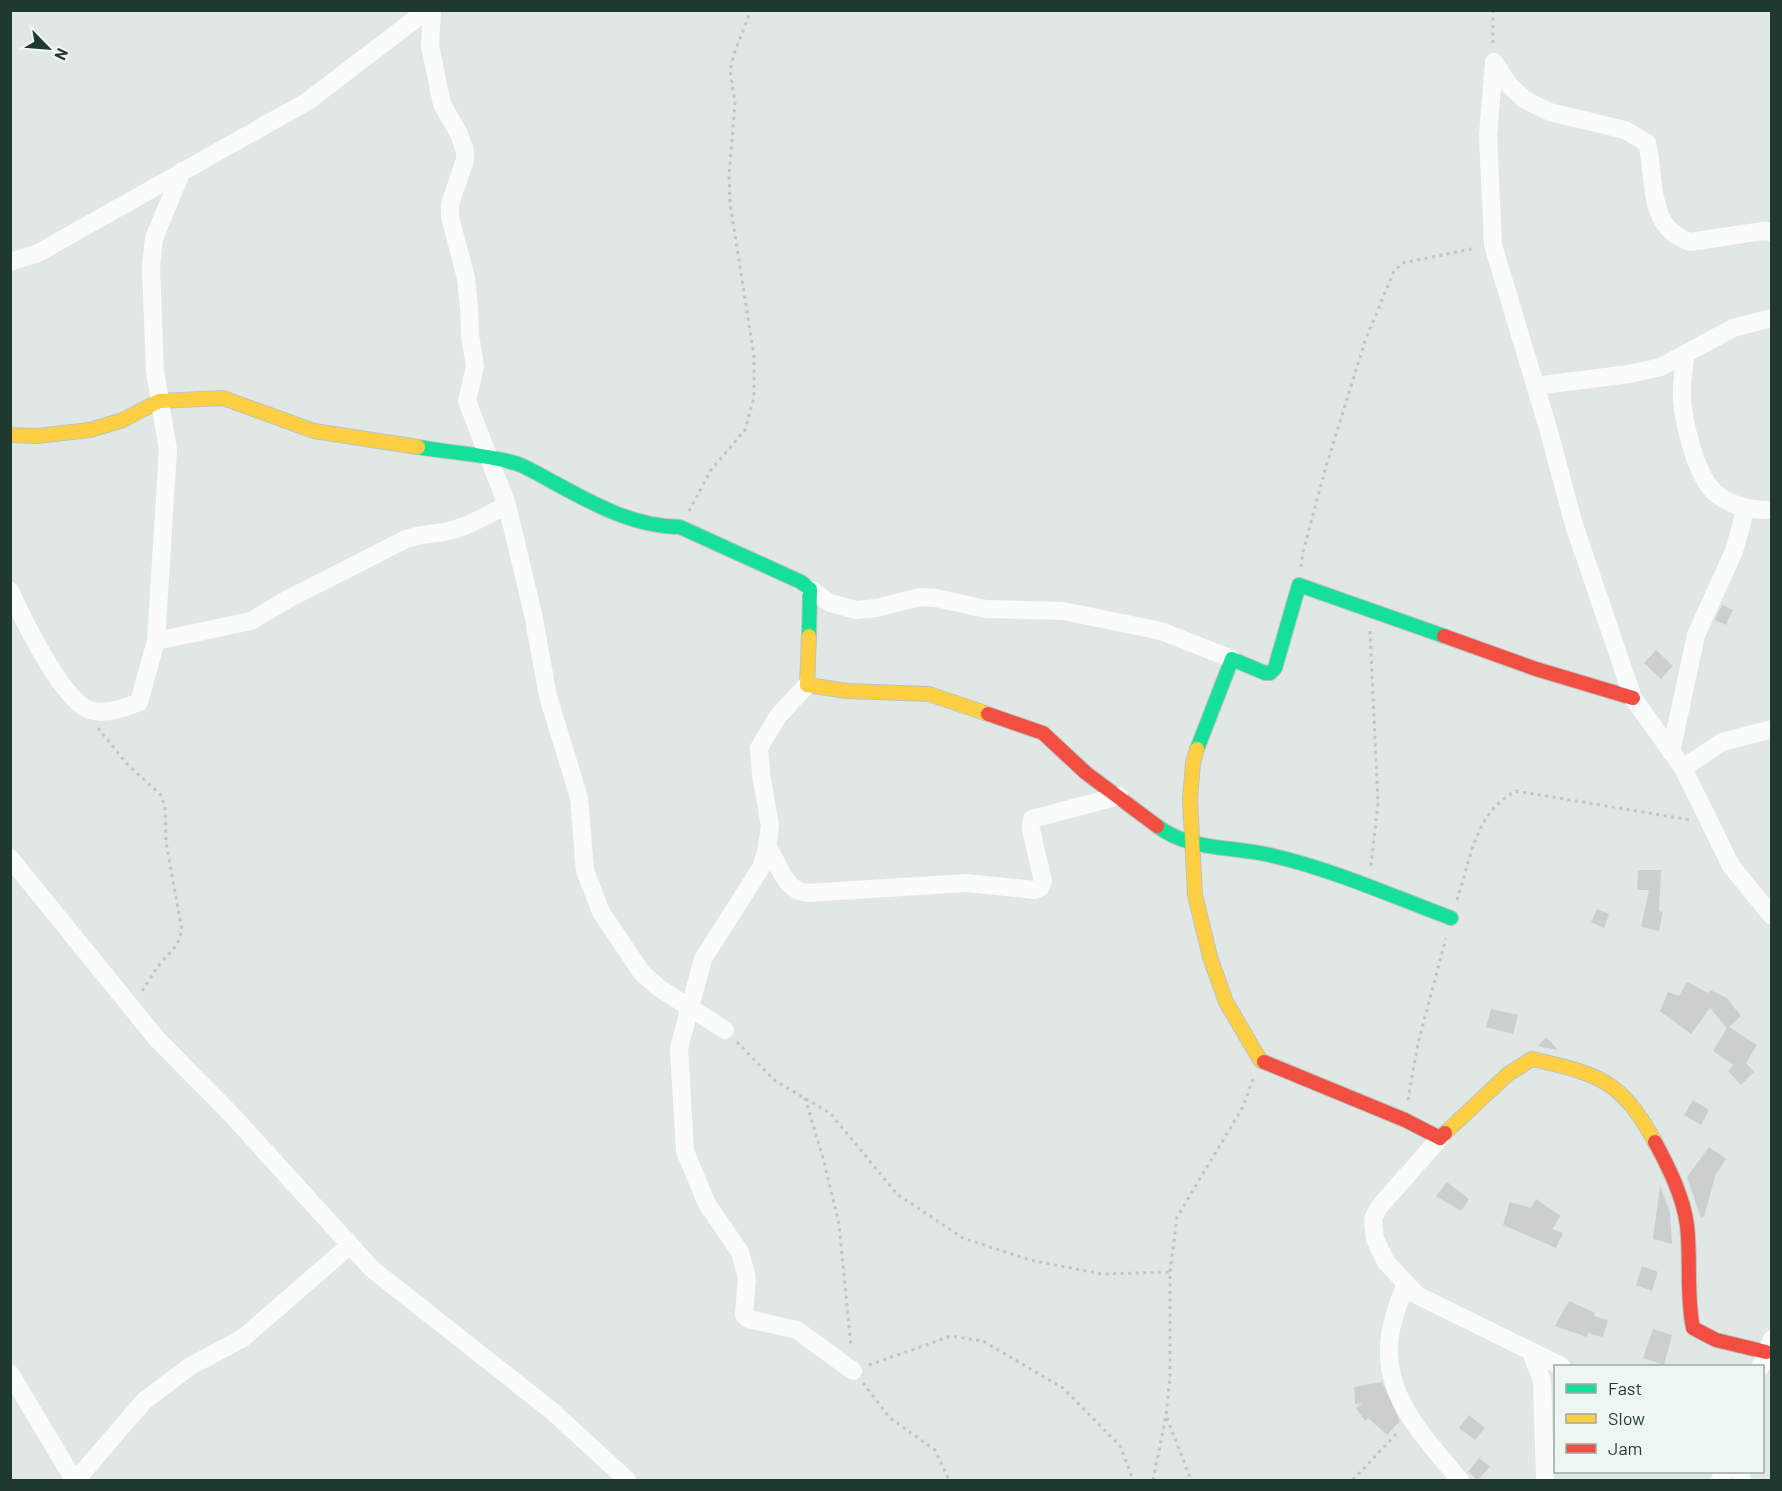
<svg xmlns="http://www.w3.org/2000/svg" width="1782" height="1491" viewBox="0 0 1782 1491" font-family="Barlow,sans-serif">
<rect width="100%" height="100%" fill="#e1e7e4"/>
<path fill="#cbd0ce" d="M1722 605 1733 610 1726 625 1715 620Z
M1656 650 1673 666 1661 679 1644 663Z
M1638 870H1661L1659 911 1663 912 1659 931 1641 927 1649 890H1637Z
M1597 909 1609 914 1604 928 1591 922Z
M1687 982 1708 993 1710 990 1727 998 1741 1016 1729 1027 1757 1045 1746 1063 1754 1072 1741 1085 1728 1071 1734 1065 1713 1051 1727 1028 1710 1008 1691 1034 1660 1011 1668 992 1679 996Z
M1491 1009 1518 1015 1513 1034 1486 1027Z
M1546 1037 1557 1049 1556 1050 1538 1046Z
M1693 1100 1709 1110 1701 1125 1684 1115Z
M1709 1147 1726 1159 1715 1176 1704 1217 1701 1218 1687 1177Z
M1447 1182 1469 1199 1461 1211 1436 1196Z
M1660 1186 1670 1212 1672 1244 1653 1239Z
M1536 1199 1561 1216 1552 1229 1563 1233 1556 1248 1503 1225 1510 1202 1531 1208Z
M1642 1266 1658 1272 1652 1291 1636 1285Z
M1569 1301 1595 1313 1594 1316 1608 1320 1603 1337 1588 1333 1587 1337 1555 1326Z
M1653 1329 1672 1335 1664 1365 1643 1358Z
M1382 1382 1400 1421 1387 1435 1368 1418 1365 1421 1356 1408 1362 1403 1355 1404 1354 1387Z
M1469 1415 1485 1428 1475 1440 1459 1428Z
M1479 1458 1490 1467 1478 1480 1468 1472Z"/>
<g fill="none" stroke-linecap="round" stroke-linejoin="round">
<defs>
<path id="fast" d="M418 447C451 453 486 454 518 464 531 469 543 477 555 483 593 504 635 527 680 527L801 582 810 589 809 636
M1197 749 1232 659 1265 673H1270L1275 668 1299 585 1444 636
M1157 826C1190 851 1231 846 1270 855 1332 869 1392 896 1451 918"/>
<path id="slow" d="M10 435 37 436 90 430 123 420 159 401 223 398 314 431 418 447
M809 636 807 685 847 691 929 694 988 714
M1197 749 1193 763 1190 799 1195 895 1210 957 1226 1002 1260 1060 1264 1062
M1445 1133 1508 1074 1532 1059C1599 1074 1621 1080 1655 1142"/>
<path id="jam" d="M1444 636 1536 669 1633 698
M988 714 1043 733 1086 773 1157 826
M1264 1062 1405 1120 1440 1138 1445 1133
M1655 1142C1669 1168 1683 1196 1687 1225 1691 1259 1686 1294 1693 1328L1716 1340 1766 1352"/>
</defs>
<use href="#fast" stroke="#bac4bf" stroke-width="16"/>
<use href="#slow" stroke="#bac4bf" stroke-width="16"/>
<use href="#jam" stroke="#bac4bf" stroke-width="16"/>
<path stroke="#bfc7c5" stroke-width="3" stroke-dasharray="3 4.5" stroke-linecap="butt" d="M1493 10V45
M689 511 711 470 745 430 754 397V356L730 203 729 175 735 103 730 70 734 54 751 10
M1301 567 1303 552 1325 470 1365 341 1394 271 1403 263 1476 248
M1370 631 1378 803 1371 866
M98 728 127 764 161 795 165 807 166 842 182 930 177 945 158 966 141 993
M1457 900C1471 858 1475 812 1516 791L1691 820
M737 1042 774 1080 830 1113 897 1194 963 1238 1030 1260 1102 1274 1170 1272
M805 1098 823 1158 839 1224 851 1347
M1408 1100 1418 1043 1446 938
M869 1365 951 1336 983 1341 1063 1388 1120 1446 1133 1480
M863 1383 890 1418 935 1450 949 1480
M1167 1418 1191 1480
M1153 1480 1166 1416 1170 1376V1272L1177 1217 1243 1107 1253 1079
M1353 1480 1399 1431"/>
<path stroke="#fafbfb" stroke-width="18" d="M432 10 430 46 442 104 459 134 465 151V160L450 204V217L466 278 469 308 470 335 475 366 467 401 507 505 533 614 548 696 579 798 585 871 601 912 642 973 659 988 725 1030
M1494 62 1488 135 1493 245 1548 428 1574 525 1633 698 1683 768 1731 866 1772 916
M1494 62 1510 86 1525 100 1550 112 1625 130 1647 143C1656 178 1646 228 1690 242L1763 231 1772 232
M10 262 38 253 308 101 427 10
M1685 357C1684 370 1681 385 1682 398 1683 421 1695 468 1709 486 1722 504 1750 511 1772 510
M1535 386 1629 374 1661 367 1733 328 1772 318
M810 589 830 603 856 610 876 608 920 597 936 598 986 609 1063 611 1161 631 1232 659
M10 591C22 617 63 702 90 710 105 715 125 708 139 702L156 641 168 450 155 371 151 267 154 238 182 171
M156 641 251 621 288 599 406 539C420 534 431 534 444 532 466 528 487 515 507 505
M807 685 778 716 759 748 761 774 770 826 767 847 762 866 703 959 679 1048 685 1151 707 1204 740 1252 747 1278 744 1315 748 1319 797 1330 853 1371
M1671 752 1696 635 1734 551 1746 508
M1683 768 1722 742 1772 729
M767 847C781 865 782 889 807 893L966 883 1035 890 1040 888 1043 881 1031 830 1032 819 1119 796
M10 858 157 1039 231 1114 372 1269 552 1411 627 1480
M1440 1138 1379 1207 1373 1219 1375 1239 1386 1262 1417 1295 1561 1366
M1406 1283C1400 1300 1392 1318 1390 1336 1381 1395 1425 1438 1460 1480
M1531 1352 1542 1381 1545 1480
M1761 1366 1772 1339
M10 1373 74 1480
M1740 1472 1742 1480
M76 1480 144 1401 189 1367 243 1338 349 1246
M1720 1480 1724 1472"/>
<use href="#fast" stroke="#16e098" stroke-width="14"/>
<use href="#slow" stroke="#ffcf43" stroke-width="14"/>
<use href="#jam" stroke="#f24e42" stroke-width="14"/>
</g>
<rect width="1782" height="1491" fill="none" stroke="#1f3930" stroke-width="24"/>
<rect x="1554" y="1365" width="210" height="108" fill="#eef6f1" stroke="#9baaa4" stroke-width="1.5"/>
<rect x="1566" y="1384" width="30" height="9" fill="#16e098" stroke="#9baaa4" stroke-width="1.5"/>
<text x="1608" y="1395" font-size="18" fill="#1f3930">Fast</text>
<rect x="1566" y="1414" width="30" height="9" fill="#ffcf43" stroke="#9baaa4" stroke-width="1.5"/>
<text x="1608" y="1425" font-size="18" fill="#1f3930">Slow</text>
<rect x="1566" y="1444" width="30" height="9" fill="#f24e42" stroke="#9baaa4" stroke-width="1.5"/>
<text x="1608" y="1455" font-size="18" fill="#1f3930">Jam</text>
<g transform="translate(48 48) rotate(115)" stroke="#eef6f1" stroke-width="4.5" paint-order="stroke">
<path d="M0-4.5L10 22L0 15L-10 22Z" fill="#1f3930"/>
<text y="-9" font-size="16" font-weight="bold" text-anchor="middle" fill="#1f3930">N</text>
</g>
</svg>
